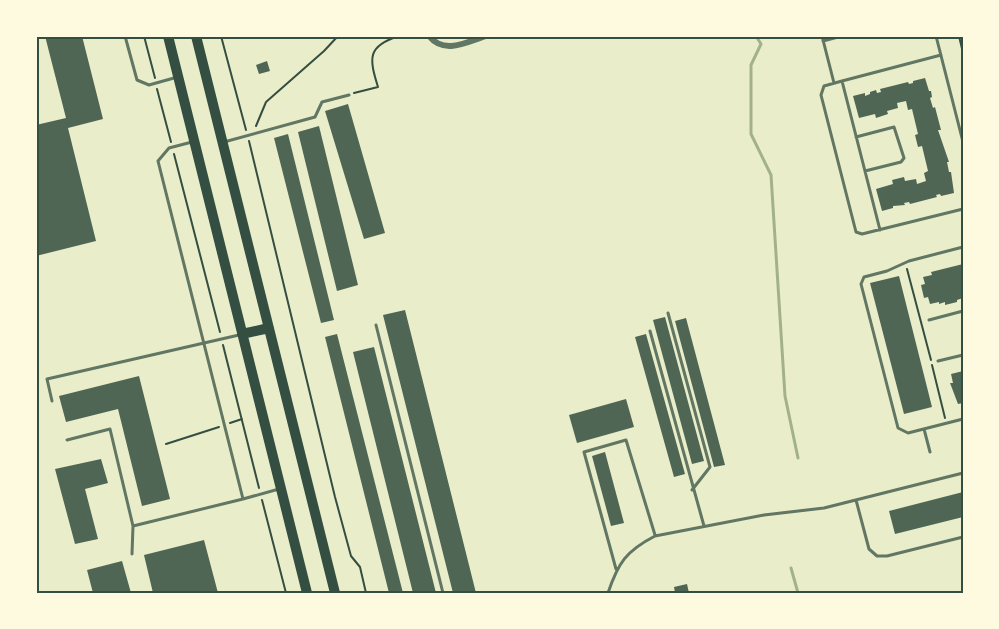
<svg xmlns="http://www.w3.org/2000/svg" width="999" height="629" viewBox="0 0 999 629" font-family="'Roboto Serif',serif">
<rect width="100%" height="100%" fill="#e9edc9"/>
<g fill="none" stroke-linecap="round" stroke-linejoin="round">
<path stroke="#a3b18a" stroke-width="3" d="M756 36 761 44 751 65V134L771 175 785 396 798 458
M791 568 798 593"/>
</g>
<path fill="#4f6655" d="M45 36H82L103 119 68 128 96 241 36 256V125L66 118Z
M267 61 270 71 259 74 256 65Z
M925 78 929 91H931L932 97 930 98 933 108 935 107 941 130H938L949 162H947L949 172H951L954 193 941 196 940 194 936 195 937 197 910 204 909 202 904 203 905 205 893 206V208L882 211 876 189 893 184 892 180 904 177 905 181 916 179 917 184 926 181 924 173 928 171 922 146 918 147 915 135 918 134 912 109 908 110 906 101 897 103 898 108 887 111 888 114 876 118 875 114 859 118 853 96 865 93V96L870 94V92L876 90 877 93 881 92 880 89 908 82 909 84 913 83V81Z
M348 104 385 233 364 239 325 111Z
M319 126 358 285 337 291 298 132Z
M288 134 334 320 321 323 274 138Z
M963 264V298L957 300V302L945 305V302L939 304V302L930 304 928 297 924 298 921 285 925 284 923 277 932 275 931 272Z
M899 276 932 407 904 414 870 283Z
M405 310 476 593H453L383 315Z
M665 317 704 461 692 464 653 320Z
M686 318 725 465 714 467 675 321Z
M337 334 403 593H389L325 337Z
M646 334 685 474 674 477 635 337Z
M374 347 436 593H413L353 352Z
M963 371V403L958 404 950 383H953L951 374Z
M139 376 170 499 142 506 118 409 66 422 59 396Z
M626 399 634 427 577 443 569 415Z
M605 452 624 523 611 526 592 456Z
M101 459 108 483 85 489 98 539 75 544 55 469Z
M963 492V517L895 534 889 511Z
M204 540 218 593H153L144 555Z
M122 561 131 593H93L87 570Z
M687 584 689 593H675L674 587Z"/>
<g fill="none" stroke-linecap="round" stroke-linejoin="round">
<path stroke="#344e41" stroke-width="2" d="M144 36 155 78
M221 36 246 130
M959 36 963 53
M157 89 171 142
M354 93 378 87C369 58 367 46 399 36
M256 126 266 102 324 51 338 36
M249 141 335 497 351 556 360 567 366 593
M174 154 220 332
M907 269 931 360
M223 345 259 488
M932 365 945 418
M230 423 242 419
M166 444 219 427
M262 500 286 593"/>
<path stroke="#617663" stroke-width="3" d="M125 36 137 80 149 85 174 78
M822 36 834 83
M936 36 963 142
M823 41 842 36
M842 81 824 86 821 95 856 232 862 234 963 209
M856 137 894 127 904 158 901 162 865 171
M224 142 315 117 322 102 349 95
M880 230 842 81 941 55
M963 247 909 261 887 271 864 277 861 284 898 428 908 433 963 419
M668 313 710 467 692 490
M929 320 963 311
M376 325 443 593
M650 331 704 526
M938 361 963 355
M52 401 47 379 239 335
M924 429 930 452
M67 440 110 429 133 526 243 499 158 161 169 148 192 142
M243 499 279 489
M856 500 869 549 877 556H887L963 537
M132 554 133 526
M616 569 584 452 626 440 655 535
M608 593C618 563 626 551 655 536L764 515 824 508 963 473"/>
<path stroke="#617663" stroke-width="6" d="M429 36C444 55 467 42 486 36"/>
<path stroke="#344e41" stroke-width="10" d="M168 36 307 593
M196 36 335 593
M242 334 269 328"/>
</g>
<rect width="999" height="629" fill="none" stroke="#fefae0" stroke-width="75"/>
<rect x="38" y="38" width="924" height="554" fill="none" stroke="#344e41" stroke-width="2"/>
</svg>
